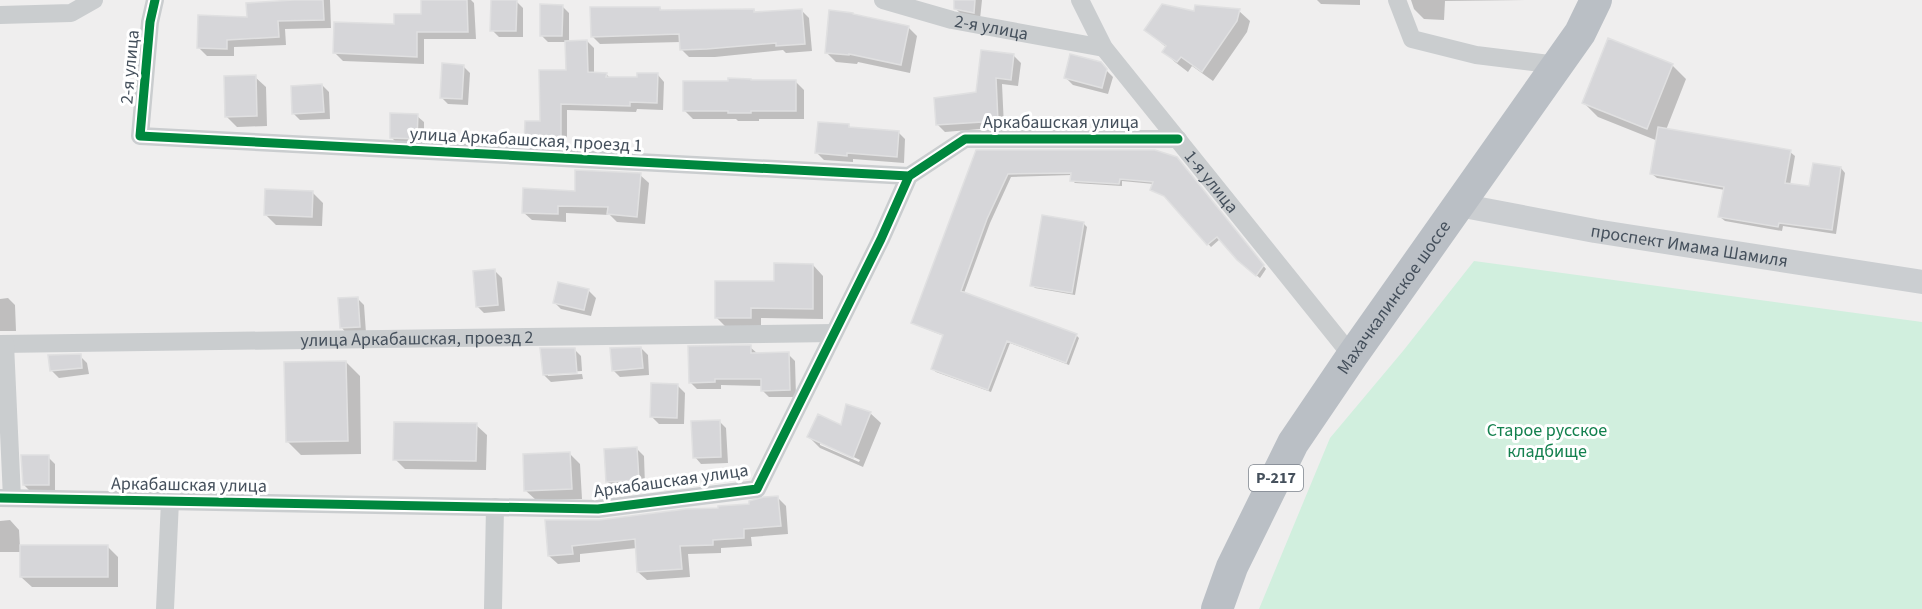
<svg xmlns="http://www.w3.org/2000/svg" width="1922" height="609" viewBox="0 0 1922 609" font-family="'Source Sans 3',sans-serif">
<rect width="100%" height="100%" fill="#efeeee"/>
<path fill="#d1efde" d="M1474 261 1922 322V609H1259L1330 438 1403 351Z"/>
<path fill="#0003" fill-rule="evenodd" d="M300 0H330L331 28 285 29 286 45 234 47V56H207L199 48 249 18Z
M423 0H471L474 3 476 39H424V64L343 61 335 53 395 25 423 16Z
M956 0H982L980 19 962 15 955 8Z
M1317 0H1360V5L1321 4Z
M1411 0H1531L1445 1 1444 20 1424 19 1414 9Z
M516 1 523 8V37H499L492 30Z
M562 6 569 13V42L587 41 594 48V74H606L610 78 638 79 658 75 664 82 663 110 637 109 636 112 567 110V152L533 151 526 144 541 122 568 71 567 42H548L541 35Z
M660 8 663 12 754 10 757 14 801 10 809 18 812 51 786 53 783 50 715 57H689L681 49V42L600 44 592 36Z
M1239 11 1250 21 1247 32 1213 81 1192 66 1188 72 1175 62 1164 52 1167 48 1146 30Z
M908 27 917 36 910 73 858 62 857 64 836 62 827 53Z
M1014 56 1021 63 1018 86 1002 84 1004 127 945 132 938 125 977 94Z
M1100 64 1113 77 1108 94 1073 85 1066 78Z
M1672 65 1686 79 1666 130 1790 152 1795 156 1790 185 1810 188 1841 168 1845 173 1836 234 1783 226 1782 231 1725 221 1720 217 1725 190 1657 178 1652 174 1658 141 1598 117 1584 103Z
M463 66 470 73 468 105 448 104 441 97Z
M255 77 266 87 267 126 237 127 226 116Z
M750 80 795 81 804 90V119H759V121H738L736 119H693L685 111 684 83Z
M322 85 329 92 330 119 300 120 293 113Z
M417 116 424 122V145L398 144 391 137Z
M849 126 852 129 898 132 905 139 904 163 853 159V162L824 160 817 153Z
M977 152 1180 162 1266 269 1260 278 1241 263 1220 239 1211 247 1168 198 1152 190 1154 184 1122 181V186L1075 183 1072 180V175L1011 177 990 223 964 293 1076 335 1079 338 1069 365 1010 343 991 392 936 372 933 369 944 336 916 325 912 322Z
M640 175 649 183 645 224 617 222 610 215 566 213V222L532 220 523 212 576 193Z
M312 192 323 203 322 226 276 225 265 214Z
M1043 217 1084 224 1087 227 1075 295 1035 288 1032 285Z
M813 265 823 276V319L761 318V328H727L717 318 775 283Z
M495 271 502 278 505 311 484 313 477 306Z
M559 284 589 291 596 298 591 316 561 309 554 302Z
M8 298 15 305 16 331H0V299Z
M357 298 364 305 366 333 348 335 342 328Z
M750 347 758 354H788L795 361 796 397H769L762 390V386L721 385V389H697L690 382Z
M641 348 648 355 649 375 620 377 613 370Z
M574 349 581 356 582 371 548 373V376L582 374 583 379 551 382 544 375Z
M80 356 87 363 89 374 59 378 52 371Z
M346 362 360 376 361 454 301 455 287 441Z
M678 386 685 393 684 424H659L652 417Z
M870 413 881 423 863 467 820 448 809 437 842 428ZM820 441 860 460 859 462 820 445Z
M719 421 726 428 728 463 701 464 695 457Z
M476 425 487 435 486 470 405 469 395 459Z
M637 449 644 456 645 486 614 488 607 481Z
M569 453 580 464 582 499 536 500 525 490Z
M48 457 55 464V492H31L24 485Z
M778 498 786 506 788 534 751 537 752 546 721 548V553L688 554 690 577 647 580 638 572 637 548 580 554V562L558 564 549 556 599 522 750 506Z
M10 520 19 530 20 547 107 546 118 557V587H32L21 577V552H0V521Z"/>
<path fill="#d6d6d9" stroke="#e0e0e1" stroke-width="1.5" d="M294 0H323L324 20 278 21 279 37 227 40V49L197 48 198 15 247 17 246 3Z
M421 0H467L468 32H417V57L333 53 334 22 394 24V14H421Z
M491 0H517L516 31H490Z
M954 0H975L974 13 954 9Z
M540 4 563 5 562 36H540Z
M1162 4 1194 11 1195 5 1240 9 1237 21 1202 72 1181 57 1177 62 1162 52 1166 46 1144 30Z
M590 7H660V10L754 9V12L802 9 805 44 776 46V43L707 49 680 50 679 34 591 37Z
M829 10 853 13V14L909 26 901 65 849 54V55L825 53Z
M1608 38 1673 64 1647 129 1582 103Z
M587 40 588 72 607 73 606 77H637V73H658L657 103 630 102V106L561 104V146L524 145 525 121H540L539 70H566L565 41Z
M981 50 1014 54 1011 80 996 78 998 121 936 125 934 98 976 92Z
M1070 54 1101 62 1107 69 1102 88 1064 78Z
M442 63 464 65 462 99 440 98Z
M256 75 257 116 225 117 224 76Z
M728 78 751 79V80H796V111H751V113H728V111H683V81H728Z
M322 84 324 112 292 114 291 86Z
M390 113 418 114 417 139 390 138Z
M818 122 849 124V127L899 131 897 157 847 153V156L815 153Z
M1658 127 1791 150 1785 183 1809 186 1813 163 1841 167 1832 230 1779 223 1778 227 1718 217 1724 187 1650 174Z
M976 150H1155L1177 157 1264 265 1256 276 1237 260 1217 237 1207 245 1164 196 1150 190 1153 182 1120 179 1119 184 1070 181 1071 173 1008 174 987 219 961 291 1077 334 1066 363 1007 341 988 390 931 369 943 335 911 323Z
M575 170 641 173 637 217 607 214 608 207 558 206V214L522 213 523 188 575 191Z
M265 189 313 191 312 217 264 215Z
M1042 215 1084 222 1072 293 1030 286Z
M774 263 813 264V309L751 308V318H715V281H774Z
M495 269 498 305 476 307 473 271Z
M558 282 589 289 584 310 553 303Z
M358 297 360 327 340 328 338 298Z
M751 345V353L789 352 790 390 761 391V379H715V382L689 383 688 346Z
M641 347 643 368 612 371 610 348Z
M540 348H575L577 373 543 375Z
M81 354 82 368 50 371 48 355Z
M346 361 348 441 286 442 284 362Z
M651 383 678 384 677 418 650 417Z
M846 404 871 412 853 458 807 437 818 414 841 425Z
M720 420 721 457 693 458 691 421Z
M394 422 477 423 476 461 393 460Z
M637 447 639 480 606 482 604 449Z
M570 452 572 489 524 491 523 454Z
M21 455H49V485H23Z
M778 496 781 526 744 529V538L713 540V545L680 546 682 569 637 572 635 539 572 546 573 554 548 556 545 520H599L686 509 718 508V506L749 504V501L764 497Z
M20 545H108V577H20Z"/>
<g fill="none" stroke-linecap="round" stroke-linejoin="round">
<g stroke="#cacdcf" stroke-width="18">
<path d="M155 0 150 22 140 136 909 176"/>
<path id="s1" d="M883 0 952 20 1104 48"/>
<path id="s2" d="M1080 0 1104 48 1352 356"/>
<path d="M1397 0 1412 39 1476 55 1557 65"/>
<path d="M0 15 71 13 94 0"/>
<path id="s3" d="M0 344 834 333"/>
<path d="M5 344 12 498"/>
<path d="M0 498 598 509 757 489 881 239 909 176 965 139H1178"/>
<path d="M165 609 170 501"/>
<path d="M493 609 495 507"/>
</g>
<path stroke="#cbced1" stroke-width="24" id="s4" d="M1459 205 1595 231 1922 282"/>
<path stroke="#babfc5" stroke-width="32" id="s5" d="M1217 609 1232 567 1293 443 1352 356 1580 33 1596 0"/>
<defs>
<path id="cycleway" d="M155 0 150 22 140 136 909 176
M0 498 598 509 757 489 881 239 909 176 965 139H1178"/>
</defs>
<use href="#cycleway" stroke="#fff" stroke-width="13"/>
<use href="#cycleway" stroke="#00873e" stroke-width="9"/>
</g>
<g text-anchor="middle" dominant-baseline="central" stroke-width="6" stroke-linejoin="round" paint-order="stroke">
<rect fill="#fff" stroke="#7d848d" stroke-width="1.5" x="1249" y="465" width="54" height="26" rx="4.5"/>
<g font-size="16" font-weight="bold" fill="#45505c">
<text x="1276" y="478">Р-217</text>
</g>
<g font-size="18" fill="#45505c" stroke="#fff">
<text stroke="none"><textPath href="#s1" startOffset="112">2-я улица</textPath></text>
<text transform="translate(130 67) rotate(-85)">2-я улица</text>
<text x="1061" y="122">Аркабашская улица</text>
<text transform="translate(526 140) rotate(3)">улица Аркабашская, проезд 1</text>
<text stroke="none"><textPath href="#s2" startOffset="225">1-я улица</textPath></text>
<text stroke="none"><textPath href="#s4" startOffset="234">проспект Имама Шамиля</textPath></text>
<text stroke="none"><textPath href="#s5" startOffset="360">Махачкалинское шоссе</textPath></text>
<text stroke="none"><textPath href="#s3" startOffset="417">улица Аркабашская, проезд 2</textPath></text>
<text transform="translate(671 481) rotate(-8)">Аркабашская улица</text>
<text transform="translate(189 485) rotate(1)">Аркабашская улица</text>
</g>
<g font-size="18" fill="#13804e" stroke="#fff">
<text x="1547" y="430">Старое русское<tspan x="1547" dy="21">кладбище</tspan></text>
</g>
</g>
</svg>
